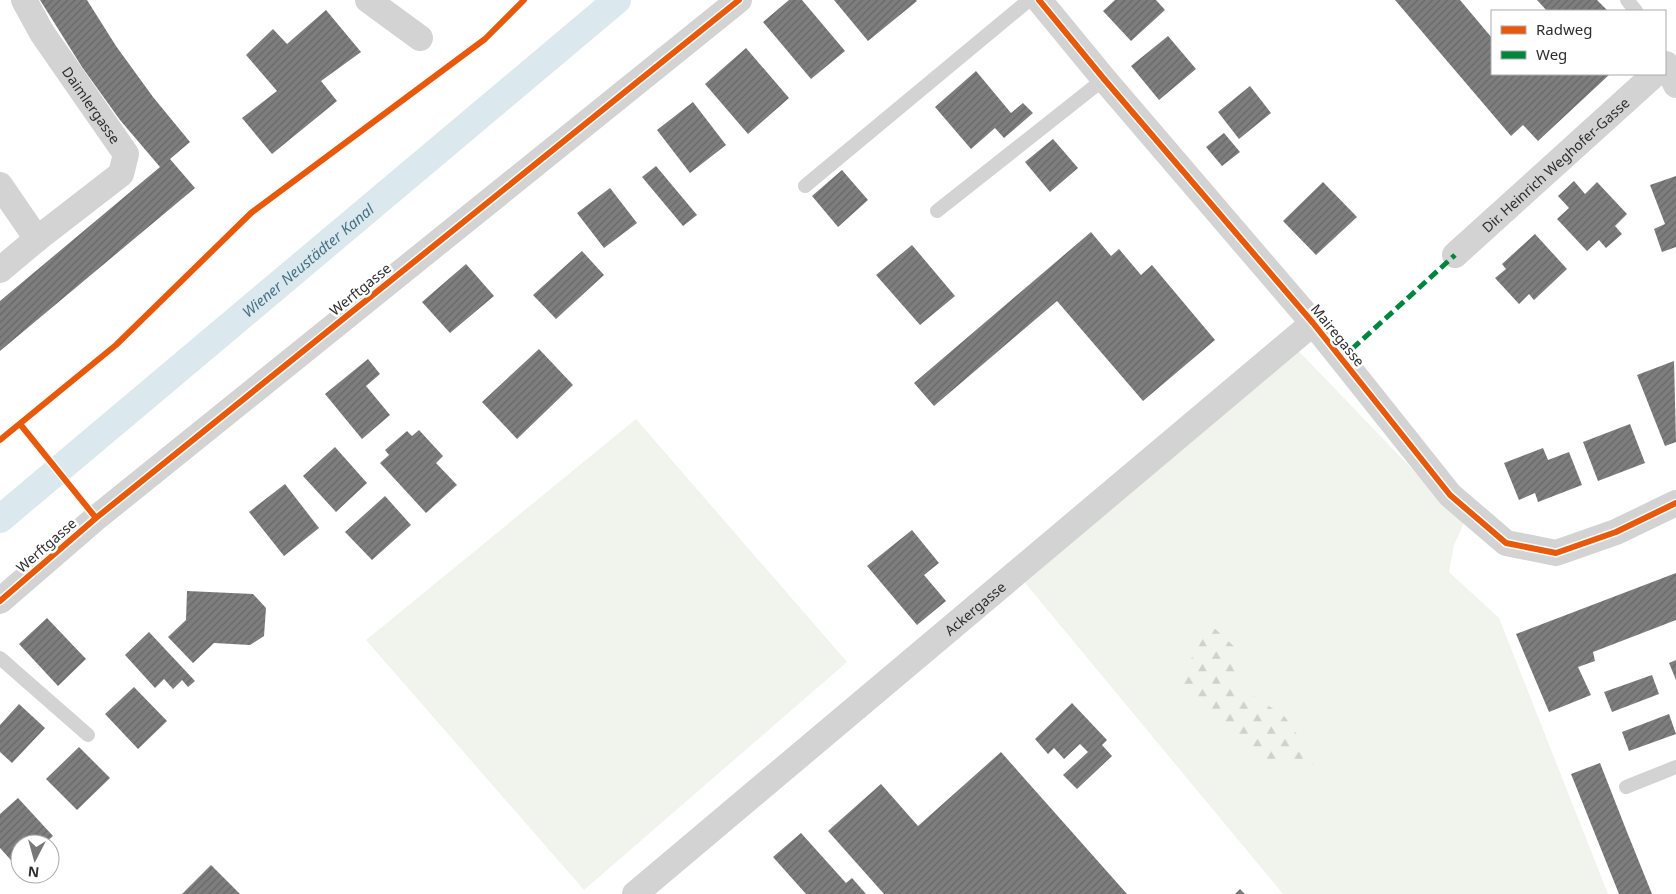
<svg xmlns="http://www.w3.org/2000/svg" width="1676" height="894" viewBox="0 0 1676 894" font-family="'Noto Sans',sans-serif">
<defs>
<pattern id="forest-firs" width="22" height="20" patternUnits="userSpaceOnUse" patternTransform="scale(1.25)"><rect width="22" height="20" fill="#f1f3ed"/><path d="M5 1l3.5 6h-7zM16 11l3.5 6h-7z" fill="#cfd1cc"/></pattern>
<pattern id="building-hatch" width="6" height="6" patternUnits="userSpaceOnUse" patternTransform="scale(1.25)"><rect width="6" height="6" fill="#7e7e7e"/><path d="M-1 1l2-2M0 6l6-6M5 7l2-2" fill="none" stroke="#686868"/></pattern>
</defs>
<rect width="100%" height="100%" fill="#fff"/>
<path fill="#f1f3ed" d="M1289 341 1464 523 1454 545 1449 572 1499 618 1608 894H1283L1021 578Z
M636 419 847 662 584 890 366 640Z"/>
<path fill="url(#forest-firs)" d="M1211 625 1240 652 1235 683 1285 717 1318 765 1261 759 1174 688Z"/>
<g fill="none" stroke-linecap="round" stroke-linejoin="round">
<path stroke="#dbe9ee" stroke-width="28" id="s1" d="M0 519 617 0"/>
</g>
<path fill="url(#building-hatch)" d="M40 0H87L116 46 153 97 190 142 170 159 195 188 0 351V301L160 167 120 120 82 67Z
M789 0H802L845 51 811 79 763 22Z
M834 0H916L917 1 868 41Z
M1115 0H1156L1165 10 1131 41 1103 11Z
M1395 0H1460L1492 38V74H1610L1538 141 1523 125 1511 136Z
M1537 0H1597L1608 11H1547Z
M326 10 361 52 321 81 337 101 272 154 242 118 277 91 246 55 273 29 287 44Z
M1168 36 1196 69 1159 100 1131 66Z
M746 48 789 98 748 134 705 84Z
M976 71 1011 113 1023 103 1033 113 1004 138 995 128 971 149 935 107Z
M1250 86 1271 113 1239 139 1218 112Z
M693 102 726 145 690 173 657 130Z
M1224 133 1240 152 1222 166 1206 147Z
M1053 139 1078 168 1050 192 1025 162Z
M656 166 697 215 683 226 642 177Z
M842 170 868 200 838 227 812 196Z
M1676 176V247L1662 252 1654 229 1665 224 1650 185Z
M1574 181 1585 194 1597 182 1627 214 1615 226 1622 234 1606 248 1599 240 1587 251 1557 219 1569 208 1558 196Z
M1323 182 1357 217 1316 255 1283 221Z
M610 188 637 223 604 248 577 213Z
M1091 232 1111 256 1119 249 1141 275 1152 265 1215 340 1143 401 1057 301 934 406 914 383Z
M1535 234 1567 269 1534 300 1529 294 1519 304 1495 278 1506 269 1502 264Z
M912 245 955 296 920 325 876 275Z
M582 251 604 275 556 319 533 295Z
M466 264 494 296 450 333 422 302Z
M539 349 573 385 517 439 482 402Z
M368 359 380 374 366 386 390 415 362 439 325 394Z
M1674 361 1676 442 1665 446 1637 375Z
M1630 424 1645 463 1598 481 1583 442Z
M419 430 443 456 436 463 457 485 426 513 380 463 389 455 385 450 407 431 412 436Z
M335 447 367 483 336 512 303 476Z
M1543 448 1548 460 1569 452 1582 485 1538 502 1535 493 1519 500 1504 463Z
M285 484 319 528 284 556 249 512Z
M385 496 411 525 372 560 345 532Z
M912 530 939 563 924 575 946 601 917 625 867 566Z
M1676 573V620L1593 652 1595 661 1578 667 1591 695 1549 712 1516 634Z
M187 591 253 594 266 608 264 636 250 645 214 643 193 663 168 637 186 620Z
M47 618 86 659 58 686 19 644Z
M149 632 195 681 188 687 182 680 173 689 164 679 155 688 125 655Z
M1676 660V680L1669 663Z
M1652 675 1659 694 1612 712 1604 692Z
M134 687 167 721 138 749 105 714Z
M1072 703 1107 740 1102 745 1112 756 1077 789 1063 775 1088 752 1080 744 1064 759 1054 748 1048 754 1035 739Z
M19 704 45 728 12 763 0 752V725Z
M1669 714 1676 734 1629 751 1622 732Z
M79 747 110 778 77 810 46 779Z
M1001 752 1127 894H884L828 831 881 784 918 826Z
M1600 763 1627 832 1652 894H1619L1571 774Z
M18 798 53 836 44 844H20L18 868 0 848V814Z
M801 833 846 883 852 878 866 894H806L773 857Z
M211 865 240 894H182Z
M1240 889 1245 894H1235Z"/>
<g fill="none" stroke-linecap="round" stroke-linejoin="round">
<path stroke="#d3d3d3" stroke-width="14" d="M1627 0 1636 11
M805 186 1029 0
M937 211 1104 79
M0 658 88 735
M1626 787 1676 767"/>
<g stroke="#d3d3d3" stroke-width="26">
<path id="s2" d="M24 0 42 33 126 154 121 174 37 239"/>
<path d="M368 0 420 38"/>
<path d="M1039 0 1104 79 1313 323 1450 495 1506 543 1556 553 1616 532 1676 503"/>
<path d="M1665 65 1666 64 1676 85"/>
<path d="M0 185 37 239 0 270"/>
<path id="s3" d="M1455 255 1655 74"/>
<path d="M0 601 96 518 739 0"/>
<path id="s4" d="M635 894 1313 323"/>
</g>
<path stroke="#00873e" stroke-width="5" stroke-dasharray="10 5" stroke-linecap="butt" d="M1341 359 1455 255"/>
<defs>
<path id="cycleway" d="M1039 0 1104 79 1313 323 1450 495 1506 543 1556 553 1616 532 1676 503
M20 424 96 518
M0 440 116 345 251 213 485 39 524 0
M0 601 96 518 739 0"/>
</defs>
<use href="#cycleway" stroke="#fff" stroke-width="9"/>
<use href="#cycleway" stroke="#e8590c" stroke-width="6"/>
</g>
<g text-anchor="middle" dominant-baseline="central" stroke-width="5" stroke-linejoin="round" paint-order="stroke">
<g font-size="14" fill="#2e2e2e" stroke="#fff">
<text stroke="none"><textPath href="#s2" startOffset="125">Daimlergasse</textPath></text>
<text stroke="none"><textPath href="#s3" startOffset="135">Dir. Heinrich Weghofer-Gasse</textPath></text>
<text transform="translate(360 289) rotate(-39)">Werftgasse</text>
<text transform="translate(1338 335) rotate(51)">Mairegasse</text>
<text transform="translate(46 545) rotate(-41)">Werftgasse</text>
<text stroke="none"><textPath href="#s4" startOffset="444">Ackergasse</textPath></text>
</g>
<g font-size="15" font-style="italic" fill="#467286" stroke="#fff">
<text stroke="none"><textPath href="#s1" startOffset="402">Wiener Neustädter Kanal</textPath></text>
</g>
</g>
<rect x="1491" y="10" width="175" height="65" fill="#ffffff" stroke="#ababab"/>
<rect x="1501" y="26" width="25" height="8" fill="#e8590c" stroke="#ababab"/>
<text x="1536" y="35" font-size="15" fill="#2e2e2e">Radweg</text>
<rect x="1501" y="51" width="25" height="8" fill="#00873e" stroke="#ababab"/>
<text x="1536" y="60" font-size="15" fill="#2e2e2e">Weg</text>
<g transform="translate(35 859) rotate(186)"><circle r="24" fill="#ffffff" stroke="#ababab"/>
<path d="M0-4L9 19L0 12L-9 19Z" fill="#777777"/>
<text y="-8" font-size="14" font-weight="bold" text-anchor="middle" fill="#2e2e2e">N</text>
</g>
</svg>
